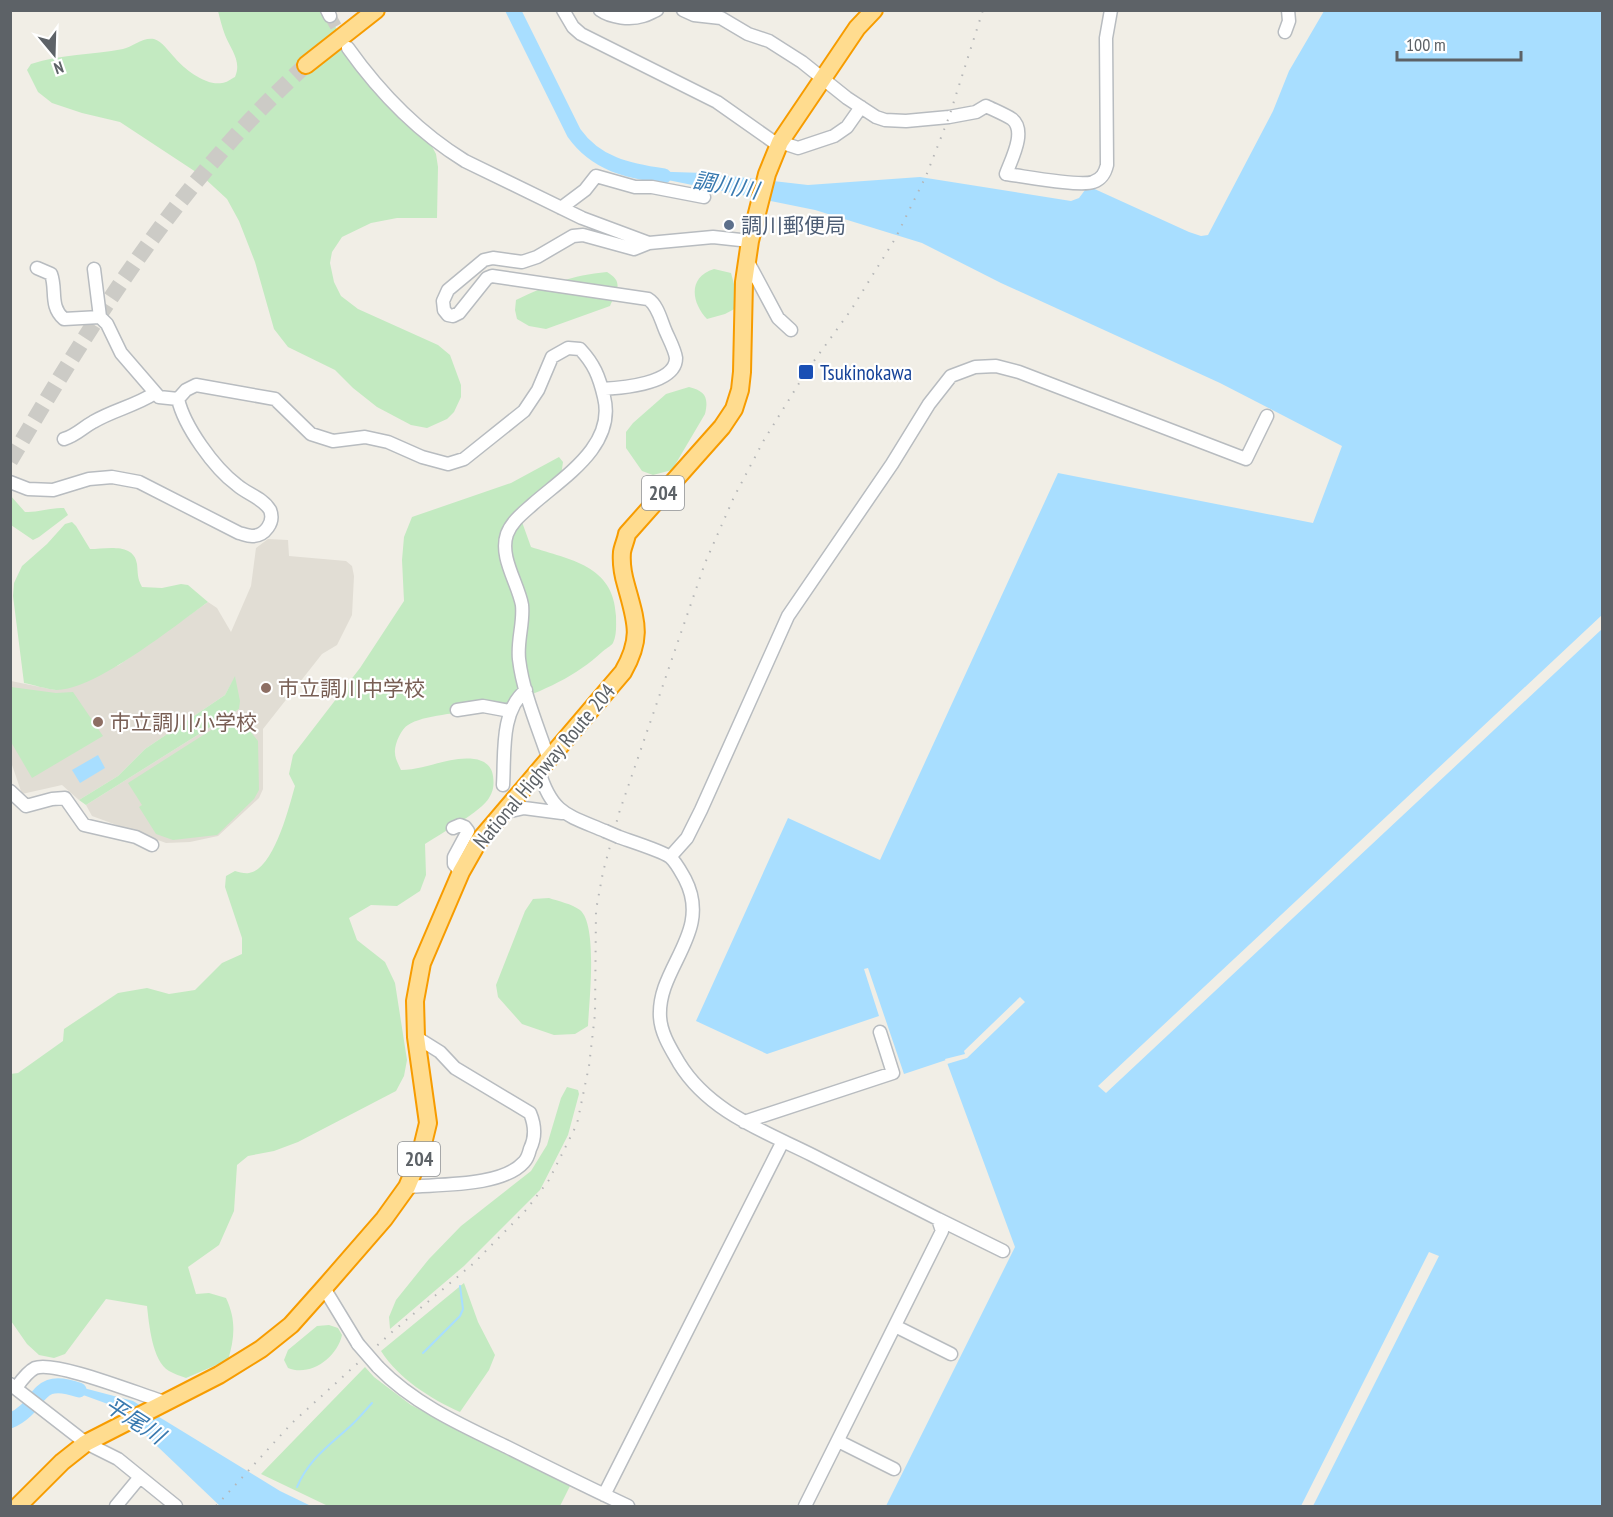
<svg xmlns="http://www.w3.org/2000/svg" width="1613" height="1517" viewBox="0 0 1613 1517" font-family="'PT Sans Narrow','Noto Sans JP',sans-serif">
<rect width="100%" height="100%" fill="#f1eee6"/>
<path fill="#e1ddd4" d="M268 539 288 540 289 556 346 561 352 566 354 576 352 615 337 645 322 654 263 729V789L259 798 218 836 190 842 166 843 92 816 86 805 239 709 235 677 225 695 145 749 118 776 79 800 62 785 22 794 11 762V681L55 690 119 665 208 602 217 608 231 632 251 586 256 548Z"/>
<path fill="#c3eac1" d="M218 11H325L355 57 429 141 436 154 438 167 437 218H397L371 223 342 237 332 252 330 263 334 282 341 296 358 309 438 345 450 355 461 385V397L454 412 447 419 427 428 411 425 377 407 353 388 335 370 288 347 274 329 255 262 239 221 227 199 202 176 120 122 82 113 52 103 38 92 27 70 31 64C61 54 92 55 123 49 132 47 143 37 154 39 162 41 169 52 175 58 184 69 206 86 222 83 226 83 231 79 235 77 242 61 231 50 225 35 222 27 220 19 218 11Z
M714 269 731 273 740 306 725 314 707 319C691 302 688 277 714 269Z
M607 272C624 282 617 290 610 306L546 329 529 326 517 319 515 310 516 300C548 285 572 275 607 272Z
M689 387C705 391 709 397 705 414L672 470 653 475 642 471 626 448V432L633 423 666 394Z
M559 457 563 462 559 490 547 502 531 510 522 522 531 547C570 560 614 565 616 616 616 624 617 635 613 643 611 646 605 649 602 652 570 682 522 701 479 710 460 713 423 715 408 725 401 729 394 745 395 753 395 759 399 765 401 770 426 770 448 756 474 759 484 760 492 766 493 776 494 784 494 790 489 798 482 811 440 834 425 844L426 875 420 891 397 906 371 905 349 918 357 940 385 962 395 983 407 1060 404 1076 396 1091 298 1142 274 1151 248 1156 237 1165 234 1211 219 1245 188 1267 196 1294 209 1293 226 1298C236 1319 235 1337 228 1360L186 1378C181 1376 174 1374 169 1371 152 1361 149 1323 147 1306L106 1299 65 1354 54 1358 39 1355 27 1344 11 1321 10 1074 18 1073 63 1041 64 1029 118 993 147 988 169 994 195 990 222 963 242 954V938L225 887 226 876 235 871C239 872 245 874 249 873 274 869 289 807 295 786L289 774 293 755 360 668 404 601 402 560 404 537 412 517 511 483Z
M10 495 25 512C38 513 51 507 64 508L68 515 39 537 33 540 11 525Z
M72 522 76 526 90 549C105 549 134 542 137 564 138 573 137 578 142 587L162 588 181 584 188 585 208 602C174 626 96 690 56 690 46 689 34 685 24 683L13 596 14 583 22 566 47 544 65 524Z
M235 676 240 701 239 709 86 805 79 800 118 776 145 749 225 695Z
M11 687 56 693 73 692 103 736 32 778 11 742Z
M230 718 241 720 258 741 259 790 254 799 217 835 173 840 156 834 139 807 142 805 128 783Z
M549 898C558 901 572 904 580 910 598 925 589 1002 588 1026L575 1034 554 1035 522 1024 498 997 496 985 525 911 533 899Z
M567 1087 578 1090 579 1094 568 1135 540 1190 464 1266 390 1329 389 1317 396 1300 429 1259 461 1226 531 1171 547 1145 561 1098Z
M464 1283 478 1322 495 1355 489 1370 460 1412C431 1399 399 1379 381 1351Z
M329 1325 338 1328 342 1335C337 1358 310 1377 288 1368L284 1360 288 1350 317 1326Z
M365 1367 374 1377 411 1405 570 1486 560 1506H328L261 1474Z"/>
<path fill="#a8deff" d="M1324 11H1602V1506H886L1015 1247 946 1060 904 1074 868 968 864 969 879 1016 767 1054 696 1021 788 818 880 860 1058 473 1313 523 1342 446 1220 383 1001 283 922 243 815 210 643 175V171L704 173 808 185 920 177 1071 201 1079 198 1088 186 1189 232 1201 236 1208 235 1273 111 1289 71Z
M98 755 105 768 80 783 72 770Z
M60 1384 76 1386 133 1401 280 1491 311 1506H220L116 1407 64 1388Z"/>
<path fill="#f1eee6" d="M1602 615V629L1106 1093 1098 1086Z
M1020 997 1025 1002 967 1058 947 1064 945 1059 965 1054 964 1051Z
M1429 1252 1439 1256 1313 1506H1301Z"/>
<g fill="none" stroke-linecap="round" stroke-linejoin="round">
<path stroke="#a8deff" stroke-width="2" d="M423 1353 460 1316 463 1309 460 1286
M297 1487C308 1461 326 1448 346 1430 356 1422 364 1412 372 1403"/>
<path stroke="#a8deff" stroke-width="15" d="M513 10 574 133C596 164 628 171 664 176
M10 1421C44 1406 33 1374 79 1390"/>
<path stroke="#cccbc6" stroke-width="12" stroke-dasharray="12 6" stroke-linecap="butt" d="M330 16 346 44"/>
<path stroke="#cccbc6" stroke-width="16" stroke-dasharray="16 8" stroke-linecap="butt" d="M10 461C96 315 180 180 306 65"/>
<defs>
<path id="minor" d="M327 10 330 16
M563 10 573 27 581 34 717 102 778 145
M600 10C611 18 631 20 643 16 648 15 652 12 657 10
M683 10 694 15 721 18 748 34 769 41 802 62 847 98 876 117 885 120 906 121 949 117 976 112 986 106C994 110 1004 114 1012 119 1027 131 1011 160 1006 174 1023 176 1080 187 1093 182 1102 179 1105 173 1107 165L1106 38 1111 10
M1285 32 1289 21 1288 10
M348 48C380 93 418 132 465 161L582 218 649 243
M780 142 798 148 834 136 847 127 861 107
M561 208 585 190 596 176 635 187H652L704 197
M747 260 778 318 791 330
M37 268 51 274C57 290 49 306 64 319L100 317 107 324 121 353 159 397 178 399
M94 269 100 317
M602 389C621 388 676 384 676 358 675 350 669 339 666 332 661 321 658 305 648 299L492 276 487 278 459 313 453 316 448 315 444 310 443 301 448 290 484 260 493 258 522 262 537 257 573 236 583 235 634 249 649 243 713 237 750 241
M64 439C77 435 82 428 93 422 113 410 135 406 155 393
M10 482 28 489 53 490 89 479 112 477 139 482 239 533C243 534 248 536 252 536 265 536 275 522 270 510 263 498 247 494 237 485 214 468 184 426 178 399L186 390 196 385 275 399 311 434 333 441 365 437 388 442 422 457 448 464 464 459 524 411 538 390 552 357 568 348 580 349C594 364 599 376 604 397 616 445 565 476 533 504 523 513 512 521 507 534 499 557 518 583 522 605 524 623 517 640 519 659 523 693 538 727 549 760
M457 710 483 706 510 711
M539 771C552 814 567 815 605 831
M503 785C505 754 500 711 526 690
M10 791 26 806 52 799 65 798 84 825 136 837 152 845
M502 813 524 808 562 813
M453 828 460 825 465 827 468 831 454 857V864L461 872
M619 837C630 841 662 851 670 857 676 862 681 872 685 879 713 933 657 967 660 1017 661 1034 671 1049 679 1063 709 1112 764 1131 812 1155 854 1176 896 1198 938 1219L942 1231 805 1506
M670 857 687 838 701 810 788 616 892 464 929 404 951 376 975 367 996 366 1019 372 1246 459 1267 416
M744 1122 893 1073 880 1032
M407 1187C439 1184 502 1187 524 1162 527 1159 529 1153 530 1149 536 1137 535 1125 530 1113L455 1068 440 1052 416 1037
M938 1219 1003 1251
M324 1288 358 1344
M895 1326 951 1354
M378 1367C414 1404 461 1425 507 1447 547 1467 587 1487 628 1506
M10 1384 86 1443 118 1459 176 1506
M16 1388C21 1381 27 1372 35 1368 55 1360 141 1395 165 1402
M838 1441 894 1469
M604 1495 783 1141
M116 1506 140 1477"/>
<path id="highway" d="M306 65 376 10
M18 1506 62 1462 86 1443 219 1375 261 1349 291 1325 324 1288 384 1219 407 1187 420 1156 428 1123 416 1037 415 1001 422 963 461 872 478 842 623 672C643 637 636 622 626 585 623 575 621 564 622 552 623 546 626 540 627 534L722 427 734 409 740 390 742 372 744 282 750 241 767 174 780 142 857 28 874 10"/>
</defs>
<use href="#minor" stroke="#b8bcc0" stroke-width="15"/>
<use href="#highway" stroke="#f79c00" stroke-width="20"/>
<use href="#minor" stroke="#fff" stroke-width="12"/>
<use href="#highway" stroke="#ffdc8f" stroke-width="16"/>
<path stroke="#b5b6b7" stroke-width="2" stroke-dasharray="1.5 8" stroke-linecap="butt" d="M216 1506 292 1423 392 1332 474 1263 526 1210 549 1180 577 1124 589 1066 595 1014 596 910 603 872 619 813 705 563 734 497 764 440 806 372 851 310 895 239 926 176 949 117 983 10"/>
<defs>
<path id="minor-bridge" d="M605 831 619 837
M358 1344 378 1367"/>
</defs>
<use href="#minor-bridge" stroke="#b8bcc0" stroke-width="15" stroke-linecap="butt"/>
<use href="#minor-bridge" stroke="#fff" stroke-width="12"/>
</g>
<circle fill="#5c6f8a" stroke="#fff" stroke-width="2" cx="729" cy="225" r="6"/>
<rect fill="#1a4fb4" stroke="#fff" stroke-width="2" x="798" y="364" width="16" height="16" rx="3"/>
<g fill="#8d6e63" stroke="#fff" stroke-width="2">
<circle cx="266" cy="688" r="6"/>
<circle cx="98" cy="722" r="6"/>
</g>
<g text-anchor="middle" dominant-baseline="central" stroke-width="4.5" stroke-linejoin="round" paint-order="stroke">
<g fill="#fff" stroke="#8e9195" stroke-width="1.5">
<rect x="642" y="476" width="42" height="34" rx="4.5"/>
<rect x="398" y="1142" width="42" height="34" rx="4.5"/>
</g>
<g font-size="20" font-weight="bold" fill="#5d6267">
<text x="663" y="493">204</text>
<text x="419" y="1159">204</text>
</g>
<g font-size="21" fill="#4e5e75" stroke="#fff" text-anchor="start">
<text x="741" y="225">調川郵便局</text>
</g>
<g font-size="21" fill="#164399" stroke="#fff" text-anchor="start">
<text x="820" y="372">Tsukinokawa</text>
</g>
<g font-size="21" fill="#785e54" stroke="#fff" text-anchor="start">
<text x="278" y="688">市立調川中学校</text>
<text x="110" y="722">市立調川小学校</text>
</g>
<g font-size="21" fill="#5d6267" stroke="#fff">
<text transform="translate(544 766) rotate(-50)">National Highway Route 204</text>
</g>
<g font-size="22" font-style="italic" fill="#397ab0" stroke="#fff">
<text transform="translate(726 185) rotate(10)">調川川</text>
<text transform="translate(135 1420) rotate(33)">平尾川</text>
</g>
</g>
<rect width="1613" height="1517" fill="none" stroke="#5d6267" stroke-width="24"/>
<g transform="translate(54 54) rotate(161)" stroke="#ffffff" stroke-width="4.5" paint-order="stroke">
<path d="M0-4.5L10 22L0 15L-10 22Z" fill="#5d6267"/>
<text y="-9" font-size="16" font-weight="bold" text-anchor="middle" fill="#5d6267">N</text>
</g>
<path d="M1397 51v9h124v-9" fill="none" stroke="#5d6267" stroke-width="3"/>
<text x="1406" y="51" font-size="18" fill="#5d6267" stroke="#ffffff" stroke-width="4.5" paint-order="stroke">100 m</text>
</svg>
